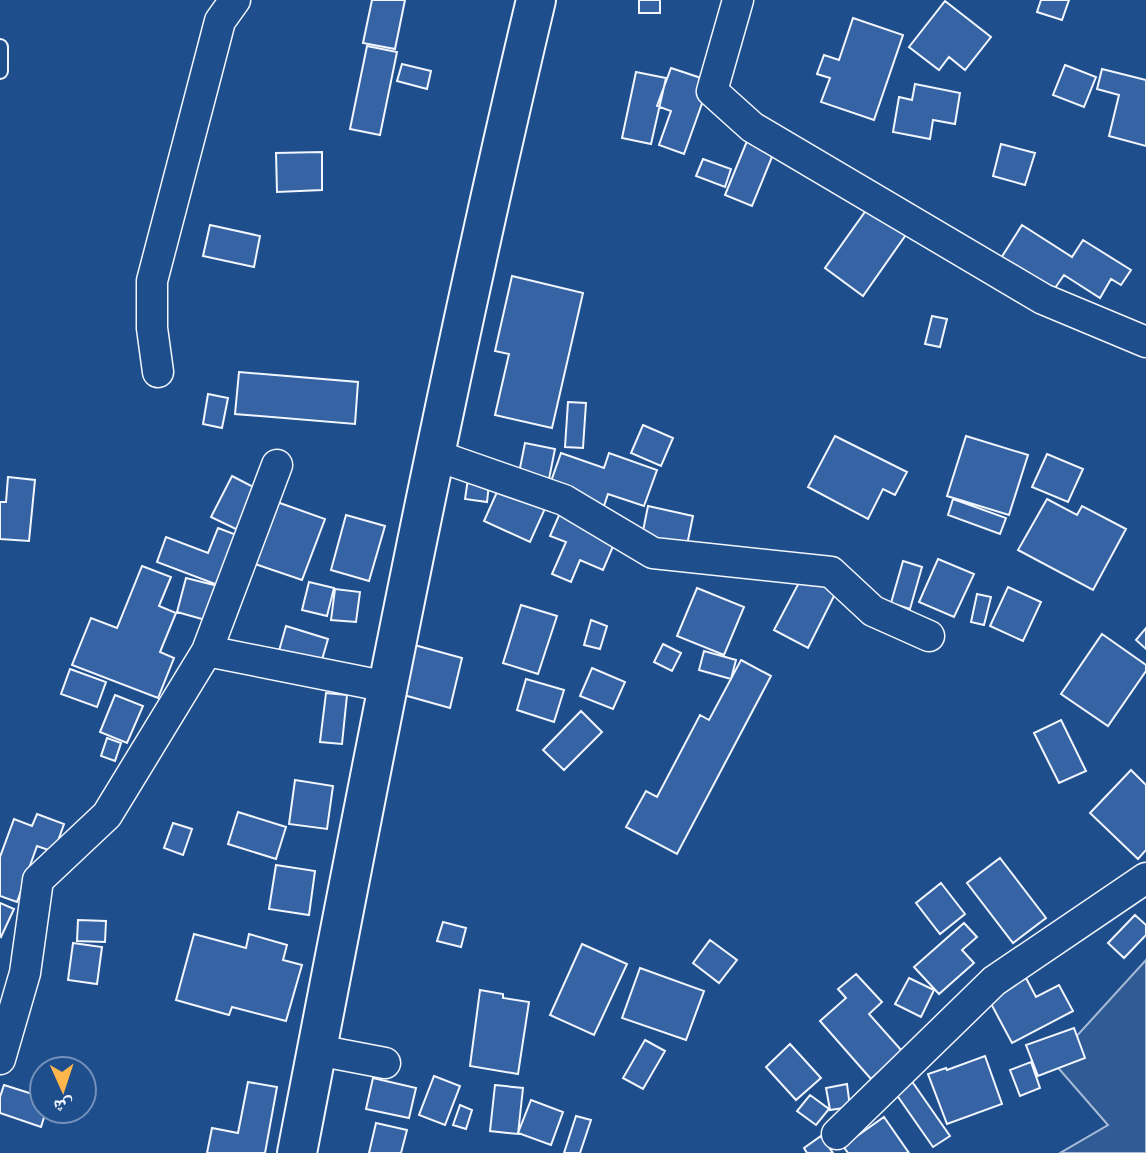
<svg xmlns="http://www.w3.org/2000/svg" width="1146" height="1153" viewBox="0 0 1146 1153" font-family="'Fira Sans','Noto Naskh Arabic',sans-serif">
<rect width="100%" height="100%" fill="#1f4e8c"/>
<path fill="#305b95" stroke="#a8bbd7" stroke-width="2" d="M1146 960V1153H1060L1108 1125 1053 1062Z"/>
<path fill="#3563a3" stroke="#f2f6ff" stroke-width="2" d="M372 0H405L395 49 363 43Z
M639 0H660V13H639Z
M1041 0H1069L1062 20 1037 12Z
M945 1 991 37 965 70 949 57 939 70 909 47Z
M853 18 903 35 874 120 821 102 830 78 817 74 824 55 839 60Z
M367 46 397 52 380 135 350 129Z
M402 64 431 71 427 89 397 81Z
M1065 65 1096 77 1084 107 1053 95Z
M671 68 710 81 684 154 659 145 671 111 657 106Z
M1102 69 1146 80V146L1109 136 1119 95 1097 89Z
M636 72 666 78 651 144 622 138Z
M915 84 960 93 955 124 933 120 930 139 893 132 899 97 912 100Z
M747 141 774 152 752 206 725 195Z
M1001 144 1035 153 1025 185 993 176Z
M322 152V190L277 192 276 153Z
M703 159 731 169 725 187 696 176Z
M872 202 910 229 863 296 825 268Z
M210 225 260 236 254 267 203 256Z
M1022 225 1072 257 1083 240 1131 270 1121 285 1111 279 1100 298 1064 275 1053 291 1001 258Z
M512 276 583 293 552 428 495 415 509 354 495 351Z
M932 316 947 319 940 347 925 344Z
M239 372 358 382 355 424 235 414Z
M208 394 228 398 222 428 203 424Z
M568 402 586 403 583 448 565 447Z
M643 425 673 438 661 466 631 453Z
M835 436 907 472 895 495 883 489 868 519 808 487Z
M966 436 1028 455 1009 515 947 496Z
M525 443 555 449 547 489 517 483Z
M561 453 604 468 609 453 657 470 644 506 608 494 603 509 548 490Z
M1047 454 1083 469 1068 502 1032 487Z
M469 472 490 475 487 502 465 499Z
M232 476 263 492 242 532 211 517Z
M8 477 35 480 29 541 0 539V502H6Z
M501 483 547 504 530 542 484 521Z
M953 499 1006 518 1000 534 948 515Z
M1047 499 1077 515 1082 506 1126 529 1093 590 1018 550Z
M277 502 325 519 302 580 255 564Z
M648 506 693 516 686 550 641 541Z
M560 513 617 537 603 570 580 560 571 582 552 574 566 542 550 536Z
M346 515 385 526 369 581 331 570Z
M218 528 242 537 223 587 157 562 166 537 208 553Z
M938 559 974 574 954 617 919 602Z
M903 561 922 567 910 609 891 603Z
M142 566 171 577 159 606 176 613 160 652 174 658 158 698 72 665 91 618 117 628Z
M803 575 836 592 808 648 774 630Z
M186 578 218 586 209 621 177 612Z
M309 582 334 588 327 616 302 610Z
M1008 587 1041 602 1023 641 990 626Z
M697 588 744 607 724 655 677 636Z
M335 589 360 592 356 622 331 620Z
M977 594 991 597 984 625 971 622Z
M521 605 557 616 538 674 503 663Z
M591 620 607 626 600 649 584 645Z
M286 626 328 639 319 670 277 658Z
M1146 628V649L1136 640Z
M1102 634 1146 665V671L1108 726 1061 694Z
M407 643 462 658 450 708 393 692Z
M663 644 681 653 672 671 654 662Z
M704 651 736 660 731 679 699 670Z
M741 660 771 676 677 854 626 827 646 791 657 797 700 715 709 720Z
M592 668 625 682 613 709 580 696Z
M70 669 106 682 97 707 61 694Z
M526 679 564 690 554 722 517 710Z
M326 693 347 695 342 744 320 742Z
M115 695 143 706 127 743 100 732Z
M581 711 602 732 564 770 543 750Z
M1061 720 1086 771 1059 783 1034 733Z
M107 738 121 743 115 761 101 756Z
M1131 770 1146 785V850L1138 859 1090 813Z
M295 780 333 786 327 829 289 824Z
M238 812 286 827 276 859 228 844Z
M37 814 64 824 54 852 37 846 17 902 0 896V857L14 819 32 826Z
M173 823 192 829 183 855 164 848Z
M1000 858 1046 918 1013 943 967 883Z
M276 865 315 871 309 915 269 909Z
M941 883 965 914 940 934 916 903Z
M0 903 14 909 1 937 0 936Z
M1135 915 1146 925V935L1124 958 1108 943Z
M78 920 106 921 105 942 77 941Z
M443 922 466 928 461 947 437 941Z
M964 923 977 937 962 950 974 963 939 994 914 967Z
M194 934 246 948 249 934 287 945 283 960 302 965 286 1021 232 1007 229 1015 176 1000Z
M710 940 737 960 719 983 693 963Z
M73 943 102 947 97 984 68 980Z
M582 944 627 964 594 1035 550 1015Z
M640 968 704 991 686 1040 622 1018Z
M856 974 882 1002 869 1014 902 1051 871 1079 820 1021 846 998 838 989Z
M909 978 934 990 921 1017 895 1004Z
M1026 978 1036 997 1059 985 1073 1011 1012 1043 988 998Z
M480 990 503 994V998L529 1002 518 1074 470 1066Z
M1074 1028 1085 1058 1038 1076 1026 1045Z
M645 1040 665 1051 643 1089 623 1078Z
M790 1044 821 1078 796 1100 766 1067Z
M985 1056 1002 1104 947 1124 928 1074 946 1068 947 1070Z
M1031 1062 1040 1088 1020 1096 1010 1070Z
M434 1076 460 1086 445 1125 419 1115Z
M373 1078 416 1088 409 1118 366 1109Z
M911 1080 950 1136 933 1147 894 1091Z
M248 1082 277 1087 265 1153H207L212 1128 238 1133Z
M847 1084 850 1107 830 1110 826 1088Z
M4 1085 42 1097V1111H46L41 1127 0 1113V1097Z
M495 1085 523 1088 518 1134 490 1131Z
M810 1095 829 1109 816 1125 797 1111Z
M531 1100 563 1112 551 1145 518 1133Z
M460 1105 472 1110 466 1129 453 1125Z
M576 1116 591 1120 580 1153H564Z
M884 1117 909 1153H848L843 1146Z
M376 1123 407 1130 401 1153H369Z
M821 1136 833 1153H807L804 1148Z"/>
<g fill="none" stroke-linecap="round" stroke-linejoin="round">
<defs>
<path id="service" d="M0 47V71"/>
<path id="minor" d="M738 0 712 91 752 127 1043 299 1146 342
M158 372 152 328V281L220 21 235 0
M435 455 564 500 653 553 831 572 873 611 929 636
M207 651 277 465
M317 1050 385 1063
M0 1059 25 973 38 880 107 815 207 651 388 687
M837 1134 994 981 1146 878"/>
<path id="primary" d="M297 1153C371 768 445 382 536 0"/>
</defs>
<use href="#service" stroke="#f2f6ff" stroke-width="18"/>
<use href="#minor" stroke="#f2f6ff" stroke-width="33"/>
<use href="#primary" stroke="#f2f6ff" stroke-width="42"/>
<use href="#service" stroke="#1f4e8c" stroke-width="14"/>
<use href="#minor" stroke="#1f4e8c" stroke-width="30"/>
<use href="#primary" stroke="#1f4e8c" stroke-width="38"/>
</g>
<g transform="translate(63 1090) rotate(177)"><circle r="33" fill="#1f4e8c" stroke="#7391ba" stroke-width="2"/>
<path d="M0-5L12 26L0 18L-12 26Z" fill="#ffb74d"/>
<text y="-10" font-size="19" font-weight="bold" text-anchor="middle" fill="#f2f6ff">ش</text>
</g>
</svg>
